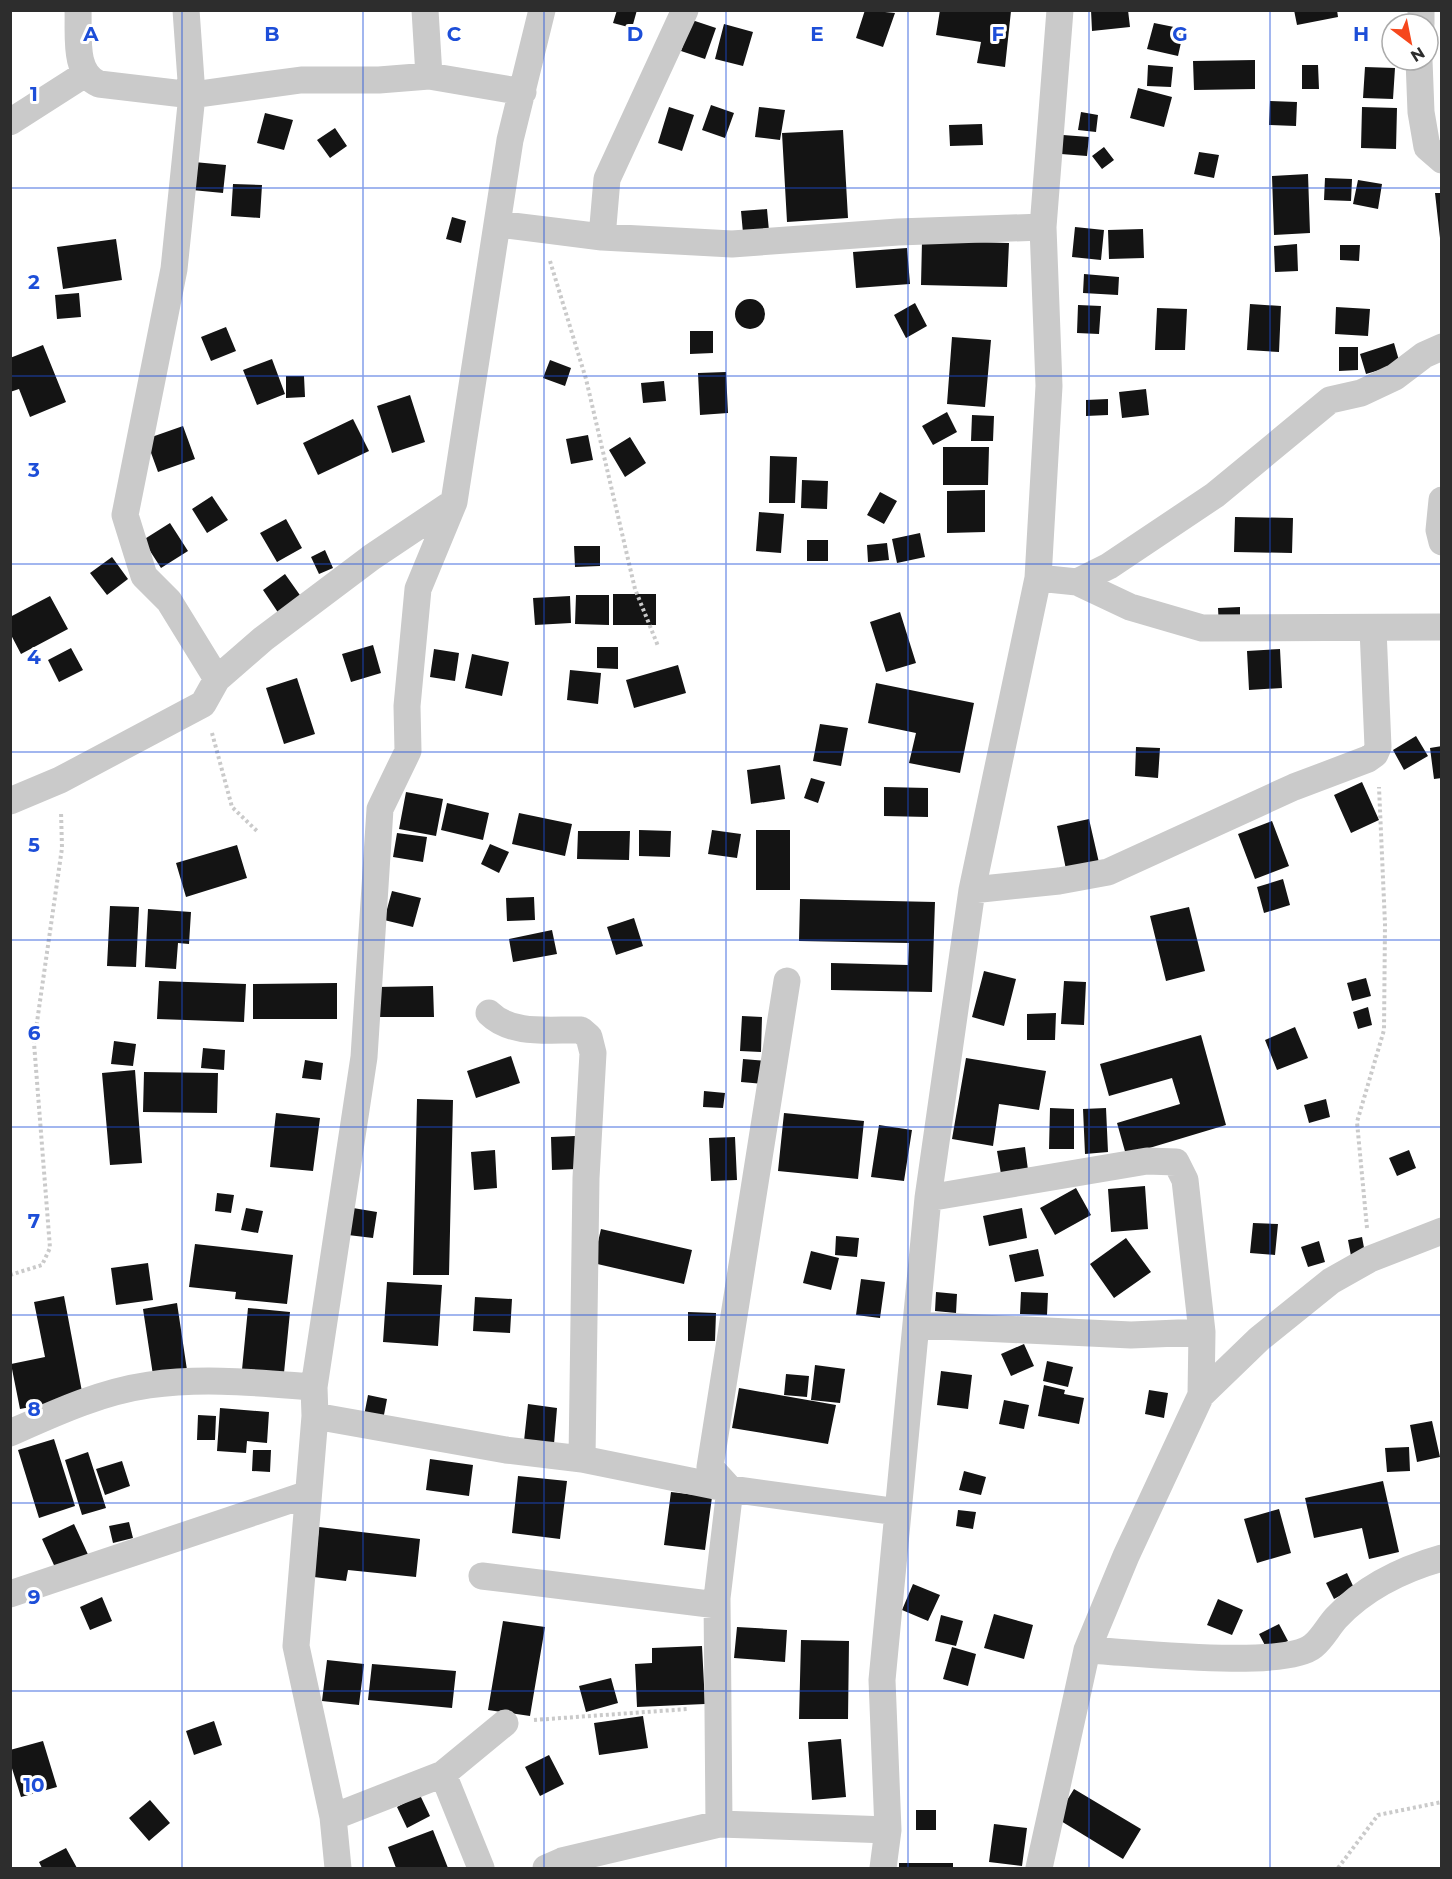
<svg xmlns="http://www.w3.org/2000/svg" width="1452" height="1879" viewBox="0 0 1452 1879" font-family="Montserrat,sans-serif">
<rect width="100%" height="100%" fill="#fff"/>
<path fill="#141414" d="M617 10H637L632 28 613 23Z
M865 10 895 13 883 47 856 38Z
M940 10 1011 11 1005 67 977 63 981 42 936 35Z
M1091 10H1128L1130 27 1092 31Z
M1294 10H1337L1338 17 1297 25Z
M692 20 716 28 705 59 681 51Z
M1154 23 1184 29 1178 56 1147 49Z
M724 24 753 32 743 66 715 59Z
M1255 60V89L1194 90 1193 61Z
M1148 65 1173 67 1171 87 1147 86Z
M1302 65H1318L1319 89H1302Z
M1365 67 1395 68 1393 99 1363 98Z
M1138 88 1172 97 1164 127 1130 118Z
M1270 101 1297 102 1296 126 1269 125Z
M711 105 734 113 725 138 702 130Z
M669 107 694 115 682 151 658 143Z
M759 107 785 110 780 140 755 137Z
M1362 107 1397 108 1396 149 1361 148Z
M1081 112 1098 115 1096 132 1078 130Z
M265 113 293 120 284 150 257 143Z
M982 124 983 145 950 146 949 125Z
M335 128 347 146 330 158 317 140Z
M843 130 848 218 787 222 782 133Z
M1063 135 1089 137 1087 156 1061 154Z
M1104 147 1114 160 1102 169 1092 156Z
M1199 152 1219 155 1214 178 1194 174Z
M194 162 226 165 223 193 192 190Z
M1308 174 1310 233 1274 235 1272 176Z
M1325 178 1352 179 1351 201 1324 200Z
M1358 180 1382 184 1378 209 1353 204Z
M233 184 262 185 260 218 231 216Z
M1435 193H1442V238H1440Z
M767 209 769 231 743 233 741 211Z
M452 217 466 221 461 243 446 239Z
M1075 227 1104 230 1101 260 1072 257Z
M1143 229 1144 258 1109 259 1108 230Z
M116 239 122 280 63 289 57 247Z
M922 241 1009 243 1007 287 921 285Z
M1297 244 1298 271 1275 272 1274 246Z
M1340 245H1360L1359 261 1340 260Z
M907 248 910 284 856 288 853 252Z
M1084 274 1119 277 1118 295 1083 293Z
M79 293 81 317 57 319 55 295Z
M735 314a15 15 0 1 1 30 0a15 15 0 1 1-30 0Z
M915 303 927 326 906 338 894 315Z
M1250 304 1281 306 1279 352 1247 350Z
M1078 305 1101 306 1099 334 1077 333Z
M1336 307 1370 309 1368 336 1335 334Z
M1157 308 1187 309 1185 350H1155Z
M226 327 236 351 211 361 201 337Z
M690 331H713V353L690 354Z
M952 337 991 340 985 407 947 404Z
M1394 343 1400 364 1366 374 1360 354Z
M43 345 66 402 30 417 19 389 10 392V358Z
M1339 347H1358V370L1339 371Z
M272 359 285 394 257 405 243 370Z
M550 360 571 368 565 386 543 378Z
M726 372 728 413 700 415 698 373Z
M286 376H304L305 397 286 398Z
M664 381 666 401 643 403 641 383Z
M1146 389 1149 415 1122 418 1119 392Z
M410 395 425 442 392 453 377 406Z
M1108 399V415L1086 416V400Z
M947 412 957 432 933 445 922 426Z
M972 415 994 416 993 441H971Z
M353 419 369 451 318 475 303 443Z
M183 426 195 459 158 472 146 439Z
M588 435 593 460 571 464 566 439Z
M630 437 646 463 625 477 609 450Z
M943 447H989L988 485H943Z
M770 456 797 457 795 503H769Z
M802 480 828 481 827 509 801 508Z
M985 490V532L947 533V491Z
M880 492 897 501 884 524 867 515Z
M212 496 228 520 207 533 192 509Z
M759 512 784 514 781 553 756 551Z
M1235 517 1293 518 1292 553 1234 552Z
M286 519 302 548 277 562 260 533Z
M170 523 188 551 161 568 143 540Z
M920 533 925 557 897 563 892 539Z
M807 540H828V561H807Z
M887 543 889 560 868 562 867 545Z
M574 546H600V566L575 567Z
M325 550 333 568 319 574 311 557Z
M112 557 128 579 107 595 90 573Z
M285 574 302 598 279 614 263 590Z
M613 594H656V625H613Z
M576 595H609V625L575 624Z
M50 596 68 629 21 654 10 633V617Z
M570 596 571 623 535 625 533 598Z
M1240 607V626L1219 627 1218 608Z
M900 612 916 663 886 672 870 622Z
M373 645 381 673 351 682 342 654Z
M597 647H618V669L597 668Z
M71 648 83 670 59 682 48 660Z
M434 649 459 653 455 681 430 677Z
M1280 649 1282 688 1249 690 1247 651Z
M472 654 509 662 502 696 465 688Z
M678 665 686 693 634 708 626 680Z
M570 670 601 673 598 704 567 700Z
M297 678 315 734 284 744 266 688Z
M876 683 974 703 960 773 909 763 916 733 868 723Z
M820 724 848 728 841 766 813 761Z
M1416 736 1428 756 1404 770 1393 750Z
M1442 746V778L1434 779 1430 748Z
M1136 747 1160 748 1158 778 1135 776Z
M780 765 785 799 751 804 747 770Z
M811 778 825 782 818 803 804 798Z
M1362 782 1379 820 1351 833 1334 795Z
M884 787 928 788V817L884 816Z
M406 792 443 799 436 836 399 829Z
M447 803 489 813 483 840 441 830Z
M519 813 572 824 565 856 512 844Z
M1089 819 1100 867 1067 874 1057 826Z
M1272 821 1289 866 1255 879 1238 834Z
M639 830 671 831 670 857 639 856Z
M712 830 741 834 737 858 708 854Z
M756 830H790V890H756Z
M578 831H630L629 860 577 859Z
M397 833 427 837 423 862 393 857Z
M490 844 509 852 499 873 481 864Z
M237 845 247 878 186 897 176 863Z
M1283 879 1290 905 1264 913 1257 887Z
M392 891 421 898 413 927 384 920Z
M534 897 535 920 507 921 506 898Z
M800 899 935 902 932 992 831 990V963L908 965 909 943 799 941Z
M110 906 139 907 136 967 107 966Z
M1189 907 1205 971 1166 981 1150 916Z
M148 909 191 912 189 944 178 943 176 969 145 967Z
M634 918 643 946 616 955 607 927Z
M552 930 557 954 513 962 509 939Z
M984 971 1016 979 1004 1026 972 1017Z
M1366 978 1371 996 1352 1001 1347 983Z
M159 981 246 984 244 1022 157 1019Z
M1064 981 1086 982 1084 1025 1061 1024Z
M337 983V1019H253V984Z
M433 986 434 1017H378L377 987Z
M1368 1007 1372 1025 1358 1029 1353 1012Z
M1056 1013 1055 1040H1027V1014Z
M742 1016 762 1017 761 1052 740 1051Z
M1295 1027 1308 1058 1277 1070 1265 1040Z
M1201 1035 1226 1125 1126 1155 1117 1123 1180 1104 1172 1078 1109 1096 1100 1064Z
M114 1041 136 1044 133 1066 111 1064Z
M203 1048 225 1050 224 1070 201 1068Z
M511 1056 520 1083 476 1098 467 1071Z
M966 1058 1046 1071 1039 1110 999 1104 993 1146 952 1139Z
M743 1059 766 1061 765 1084 741 1082Z
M305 1060 323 1063 321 1080 302 1078Z
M135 1070 142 1163 110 1165 102 1073Z
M144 1072 218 1073 217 1113 143 1112Z
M704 1091 725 1093 723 1108 703 1107Z
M417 1099 453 1100 449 1275H413Z
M1326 1099 1330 1117 1309 1123 1304 1105Z
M1050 1108 1074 1109V1149H1049Z
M1106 1108 1108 1152 1085 1154 1083 1109Z
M276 1113 320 1118 313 1171 270 1167Z
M784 1113 864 1121 858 1179 778 1171Z
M879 1125 912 1130 904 1181 871 1177Z
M575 1136 576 1169 552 1170 551 1137Z
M735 1137 737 1180 711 1181 709 1138Z
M1025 1147 1028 1170 1001 1174 997 1151Z
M495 1150 497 1188 474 1190 471 1152Z
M1409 1150 1416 1168 1397 1176 1389 1158Z
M1145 1186 1148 1229 1111 1232 1108 1189Z
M1076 1188 1091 1215 1055 1235 1040 1208Z
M217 1193 234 1195 231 1213 215 1211Z
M246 1208 263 1211 258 1233 241 1230Z
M353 1208 377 1212 373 1238 348 1235Z
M1022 1208 1027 1238 989 1246 983 1216Z
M1253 1223 1278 1224 1275 1255 1250 1253Z
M601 1229 692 1250 684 1284 593 1263Z
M836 1236 859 1238 857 1257 835 1255Z
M1362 1237 1365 1253 1351 1256 1348 1240Z
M1126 1238 1151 1272 1114 1298 1090 1264Z
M1319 1241 1325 1262 1308 1267 1301 1247Z
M195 1244 293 1255 287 1304 235 1299 236 1292 189 1287Z
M1038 1249 1044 1276 1015 1282 1009 1255Z
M811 1251 839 1258 831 1290 803 1283Z
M148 1263 153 1300 116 1305 111 1268Z
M861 1279 885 1282 880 1318 856 1315Z
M387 1282 442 1285 438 1346 383 1342Z
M936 1292 957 1294 956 1313 935 1311Z
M1021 1292 1048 1293 1047 1315 1020 1314Z
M64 1296 83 1397 20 1409 11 1364 45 1357 34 1302Z
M475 1297 512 1299 510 1333 473 1331Z
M177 1303 187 1370 153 1375 143 1309Z
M248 1308 290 1312 283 1383 241 1380Z
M688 1312 716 1313 715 1341H688Z
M1024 1344 1034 1366 1011 1376 1001 1354Z
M1047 1361 1073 1367 1068 1387 1043 1381Z
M815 1365 845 1369 840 1403 811 1400Z
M941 1371 972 1375 968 1409 937 1405Z
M786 1374 809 1376 807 1397 784 1395Z
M1044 1385 1065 1390 1064 1394 1084 1398 1079 1424 1038 1416Z
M739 1388 836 1405 828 1444 732 1428Z
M1149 1390 1168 1393 1164 1418 1145 1414Z
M368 1395 387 1399 383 1420 364 1416Z
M1004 1400 1029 1405 1024 1429 999 1424Z
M528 1404 557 1408 554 1444 524 1441Z
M220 1408 269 1412 267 1443 247 1441 246 1453 217 1451Z
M198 1415 216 1416 215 1440H197Z
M1432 1421 1440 1457 1417 1462 1410 1425Z
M54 1439 75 1506 39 1518 18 1450Z
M1409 1447 1410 1471 1387 1472 1385 1448Z
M253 1450H271L270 1472 252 1471Z
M88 1452 106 1508 82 1515 65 1460Z
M430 1459 473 1465 469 1496 426 1490Z
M122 1461 130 1486 105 1495 96 1469Z
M964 1471 986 1477 981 1495 959 1490Z
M518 1476 567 1481 560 1539 512 1533Z
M1383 1481 1399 1552 1369 1559 1362 1528 1314 1538 1305 1498Z
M671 1492 712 1497 705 1550 664 1545Z
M1279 1509 1291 1553 1257 1563 1244 1519Z
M958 1510 976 1512 973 1529 956 1526Z
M129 1522 133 1538 113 1543 109 1526Z
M74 1524 91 1561 59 1576 42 1539Z
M319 1527 420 1539 416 1577 348 1570 346 1581 314 1577Z
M1347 1573 1354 1588 1334 1599 1326 1583Z
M913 1584 940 1595 928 1621 902 1610Z
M102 1597 112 1621 90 1630 80 1607Z
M1218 1599 1243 1610 1232 1635 1207 1625Z
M994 1614 1033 1625 1024 1659 984 1648Z
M941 1615 963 1621 956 1646 935 1641Z
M503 1621 545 1627 530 1716 488 1710Z
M1279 1624 1288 1641 1268 1651 1259 1634Z
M737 1627 787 1630 785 1662 734 1658Z
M801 1640 849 1641 848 1719H799Z
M702 1646 705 1704 637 1707 635 1664 652 1663V1648Z
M952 1647 976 1654 968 1686 943 1679Z
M327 1660 364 1664 359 1705 322 1701Z
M372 1664 456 1671 452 1708 368 1700Z
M611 1678 618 1703 586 1712 579 1686Z
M643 1716 648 1748 599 1755 594 1723Z
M214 1721 222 1745 194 1755 186 1731Z
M841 1739 846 1797 812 1800 808 1742Z
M43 1741 57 1787 21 1797 10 1762V1750Z
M549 1755 564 1784 540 1796 525 1767Z
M1074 1789 1141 1829 1123 1859 1056 1818Z
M420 1795 430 1816 407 1828 397 1807Z
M150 1800 170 1823 149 1841 129 1818Z
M916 1810H936V1830H916Z
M994 1824 1027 1828 1022 1866 989 1862Z
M433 1830 448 1868H396L388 1847Z
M66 1848 77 1868H42L39 1862Z
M899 1863H953V1868H899Z"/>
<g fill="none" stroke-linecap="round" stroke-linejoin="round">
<path stroke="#cacaca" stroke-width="4" stroke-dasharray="3 3" stroke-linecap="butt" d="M550 261 586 379 635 589 658 646
M212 733 232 807 258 832
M1367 1228 1357 1122 1384 1030 1385 924 1379 787
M10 1275 42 1265 50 1248 34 1043 62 848 61 811
M534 1720 688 1709
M1338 1868 1378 1815 1442 1802"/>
<path stroke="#cacaca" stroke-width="27" d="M78 10C79 36 73 73 99 84L192 95 301 80H379L429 76 523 92
M186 10 192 95 174 269 125 515 144 576 169 601 217 679
M425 10 429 76
M1421 24V10
M1419 60 1421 112 1427 147 1442 160
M10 122 85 74
M498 224 602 237 732 244 898 232 1043 227
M602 237 607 179 685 10
M1442 500 1439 530 1442 542
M1038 578 1077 582 1130 607 1202 628 1442 627
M1077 582 1109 566 1215 495 1330 400 1361 393 1395 377 1424 355 1442 347
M10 801 60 780 203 704 217 679 263 639 372 557 454 502
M972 890 1059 881 1108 872 1294 787 1368 759 1375 754 1378 747 1373 629
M489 1013C512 1036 552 1029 581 1030L589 1037 593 1053 586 1178 582 1459
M928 1198 1147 1161 1176 1162 1185 1180 1202 1332 1201 1395
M918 1325 1131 1335 1202 1332
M315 1416 506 1450 582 1459 730 1489 898 1512
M10 1433C55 1413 100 1392 149 1385 204 1377 259 1383 314 1387
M482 1576 717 1605
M10 1594 308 1494
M1087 1650C1130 1652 1284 1670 1313 1646 1322 1639 1328 1627 1336 1618 1364 1588 1403 1569 1442 1558
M443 1774 481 1868
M333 1817 443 1774 505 1723
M719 1824 717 1598 730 1489 710 1467 787 981
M338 1868 333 1817 296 1646 315 1416 314 1387 364 1057 380 809 408 751 407 706 418 589 454 502 510 140 542 10
M546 1868 562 1861 719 1824 888 1830
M883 1868 888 1830 882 1680 928 1198 972 890 1038 578 1049 386 1043 227 1060 10
M1039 1868 1087 1650 1126 1556 1201 1395 1259 1339 1331 1281 1370 1259 1442 1231"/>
</g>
<path fill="none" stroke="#1d4ed8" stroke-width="1.5" stroke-opacity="0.55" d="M182 10V1868M363 10V1868M544 10V1868M726 10V1868M908 10V1868M1089 10V1868M1270 10V1868M10 188H1442M10 376H1442M10 564H1442M10 752H1442M10 940H1442M10 1127H1442M10 1315H1442M10 1503H1442M10 1691H1442"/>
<g font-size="20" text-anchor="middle" font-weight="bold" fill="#1d4ed8" stroke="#fff" stroke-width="6" stroke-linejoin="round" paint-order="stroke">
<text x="91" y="41">A</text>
<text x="272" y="41">B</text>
<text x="454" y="41">C</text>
<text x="635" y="41">D</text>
<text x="817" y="41">E</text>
<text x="998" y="41">F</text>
<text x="1180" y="41">G</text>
<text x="1361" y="41">H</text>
<text x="34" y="101">1</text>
<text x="34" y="289">2</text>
<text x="34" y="477">3</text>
<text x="34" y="664">4</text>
<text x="34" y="852">5</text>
<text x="34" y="1040">6</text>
<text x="34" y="1228">7</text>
<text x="34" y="1416">8</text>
<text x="34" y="1604">9</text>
<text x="34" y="1792">10</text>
</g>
<rect width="1452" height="1879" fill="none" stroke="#2d2d2d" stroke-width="24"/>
<g transform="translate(1410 42) rotate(148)"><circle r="28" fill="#ffffff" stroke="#ababab" stroke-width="1.5"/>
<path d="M0-4.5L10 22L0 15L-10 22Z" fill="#f6471c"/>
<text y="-9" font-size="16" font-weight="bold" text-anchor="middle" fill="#2d2d2d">N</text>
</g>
</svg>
